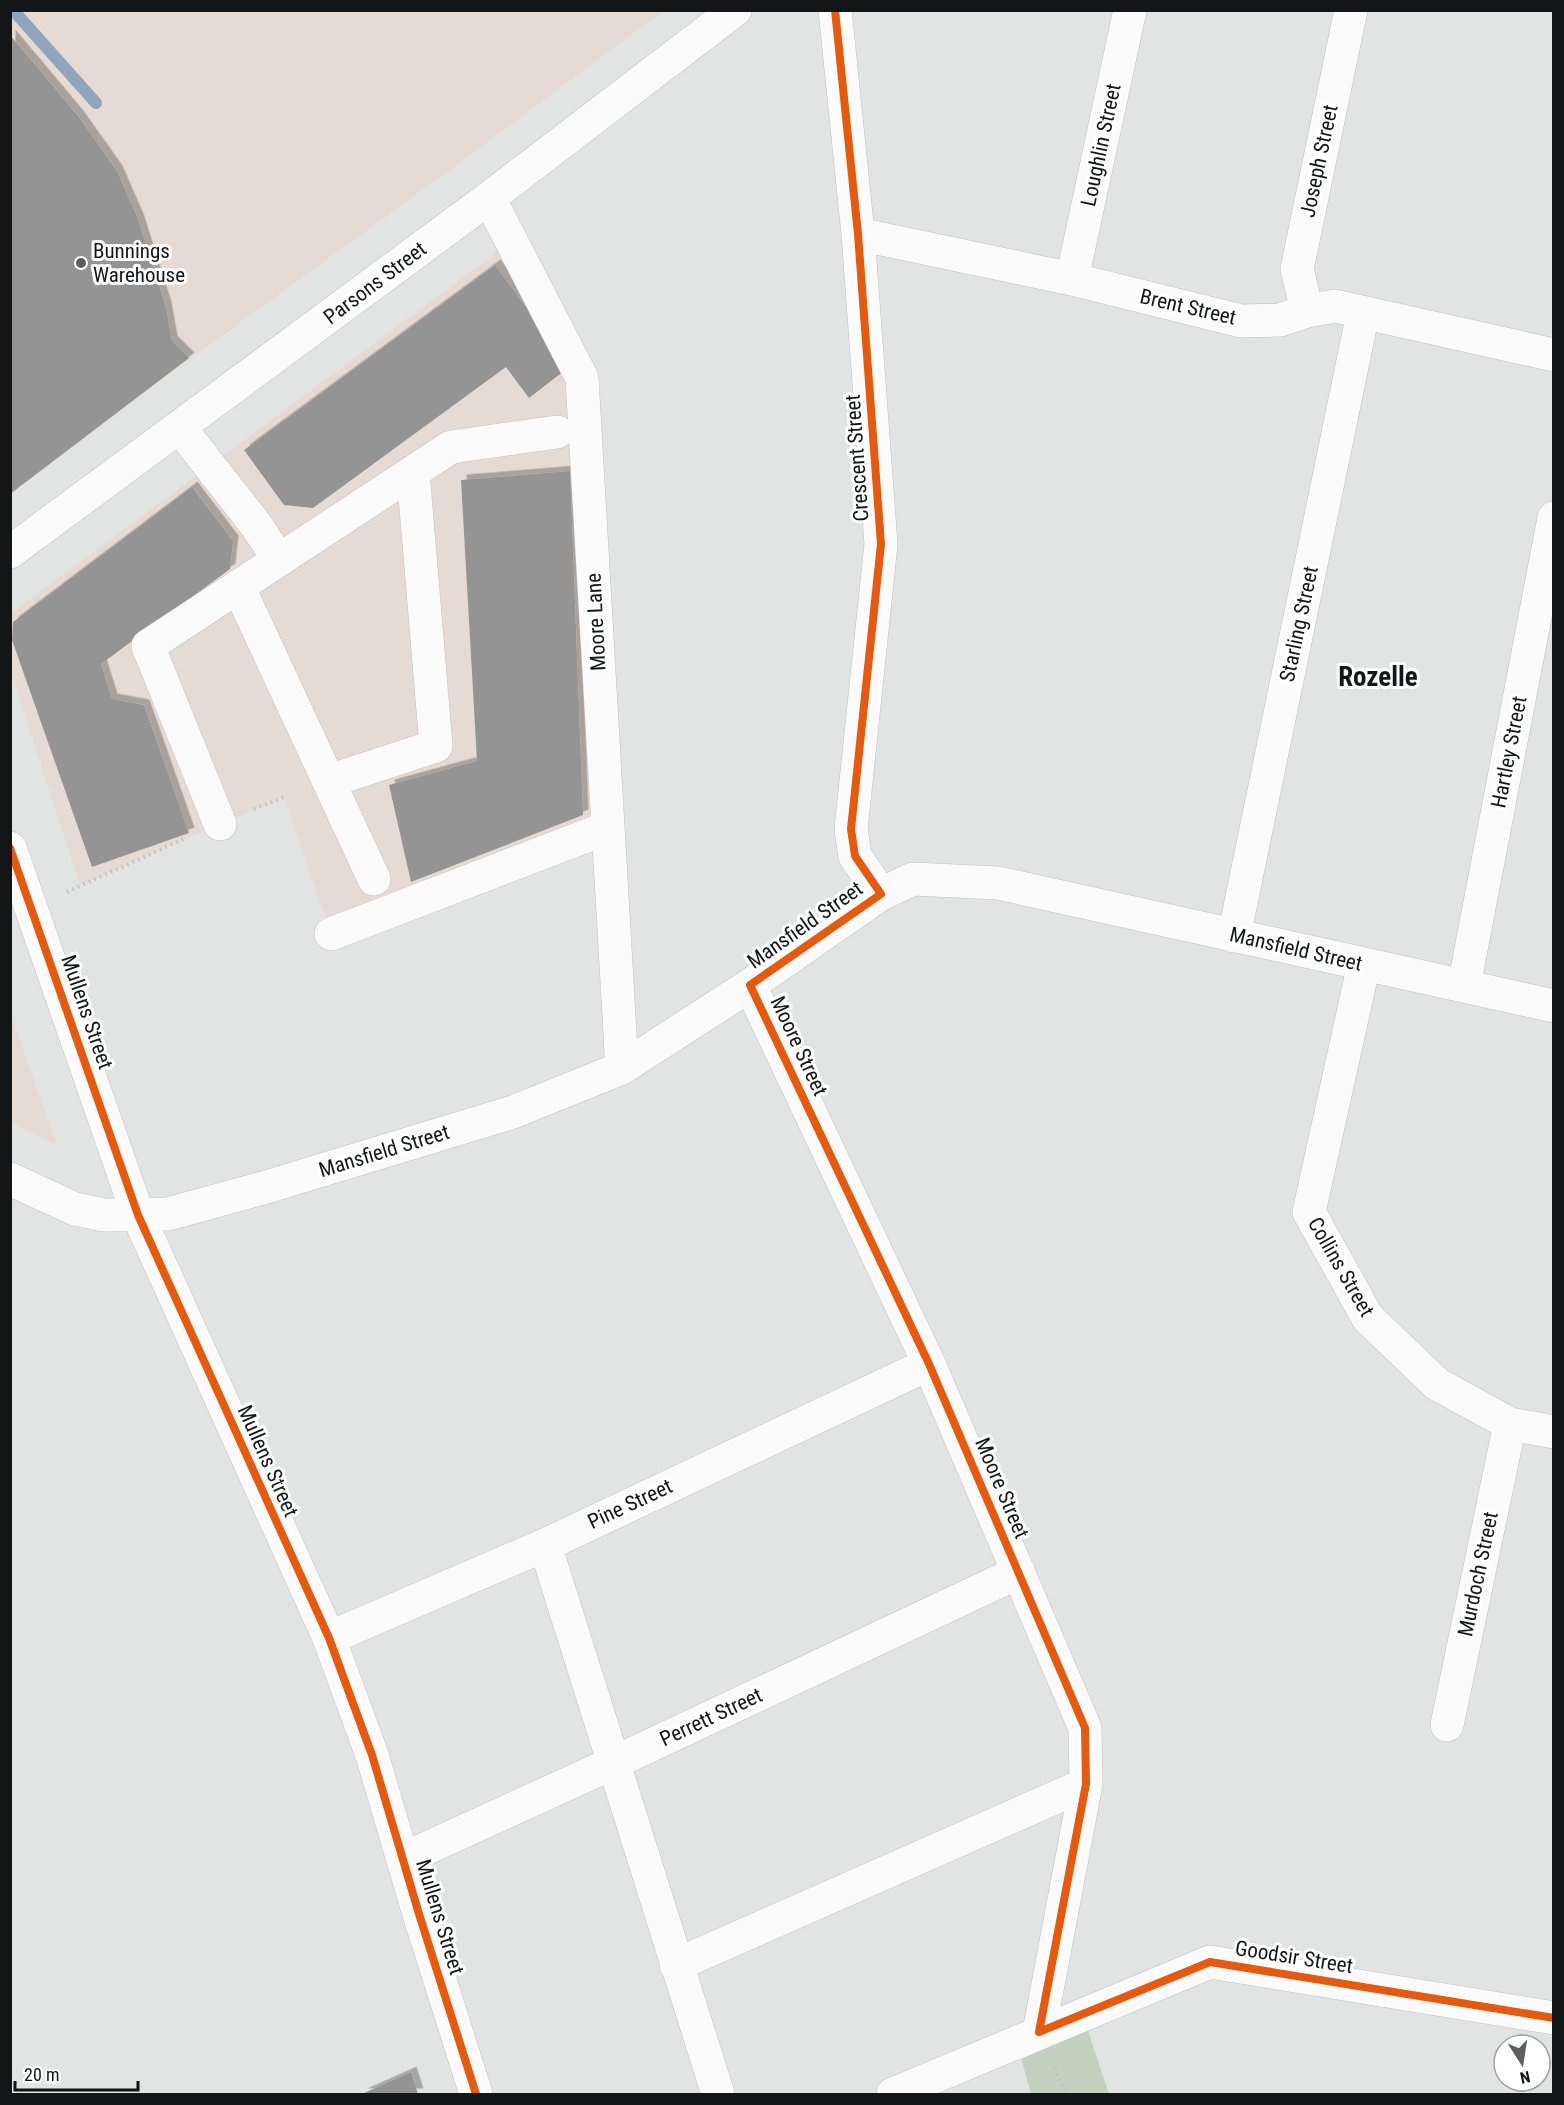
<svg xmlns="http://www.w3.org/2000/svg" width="1564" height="2105" viewBox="0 0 1564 2105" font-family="'Roboto Condensed',sans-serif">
<defs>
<filter id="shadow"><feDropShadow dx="5.5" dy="-5.5" stdDeviation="0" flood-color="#0004"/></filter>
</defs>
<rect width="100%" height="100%" fill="#e2e3e3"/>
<path fill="#e6dbd4" d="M11 11H663L462 161 142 394 11 494Z
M508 235 582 378 607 828 331 934 284 797 80 885 11 673 10 614 493 255Z
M11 1016 57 1145 11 1123Z"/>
<path fill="#c3d2bf" d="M1087 2028 1109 2094H1031L1019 2050Z"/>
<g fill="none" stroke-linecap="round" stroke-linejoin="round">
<path stroke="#90a4bb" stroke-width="12" d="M13 10 96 103"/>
</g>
<path fill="#949494" filter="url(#shadow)" d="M10 35 78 116 117 171 138 219 166 307 172 341 189 358 10 494Z
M495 265 555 346 564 371 529 398 506 367 313 508 284 505 244 450Z
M570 471 583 815 411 882 389 785 477 761 461 480Z
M192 487 233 541 230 569 101 664 112 699 144 705 189 833 92 867 12 640 13 622Z
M411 2072 418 2094H362Z"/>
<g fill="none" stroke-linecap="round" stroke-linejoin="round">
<defs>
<path id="minor" d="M835 10 858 234 881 544 851 829 855 856 881 894
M489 198 582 378 622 1068
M858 234 1072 279 1241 321 1280 320 1307 311 1335 306 1554 355
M1072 279 1130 10
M1307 311 1297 269 1351 10
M180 428 256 525 279 560
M10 552 489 198 735 10
M238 586 374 879
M329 781 436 746 413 472
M220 824 148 646 451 447 557 432
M10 848 138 1215 329 1638 372 1755 419 1914 476 2094
M331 934 607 828
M1234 936 1363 313
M1364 964 1309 1212 1368 1318 1437 1384 1510 1424 1554 1432
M750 985 929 1364 1085 1728 1086 1784 1039 2032
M1464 986 1554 518
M10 1179 75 1209 104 1215 168 1214 263 1188 513 1112 622 1068 750 985 881 894 913 879 998 883 1554 1006
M545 1545 718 2094
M329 1638 545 1545 929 1364
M1447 1725 1510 1424
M403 1859 613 1763 1019 1572
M676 1965 1086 1784
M893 2094 1210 1962 1554 2018"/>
</defs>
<use href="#minor" stroke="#c0c0c2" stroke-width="34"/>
<path stroke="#c0c0c1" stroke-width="4" stroke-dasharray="1.5 4.5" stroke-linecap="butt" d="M254 809 284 797
M67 892 186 838
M1055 2068 1066 2094"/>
<use href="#minor" stroke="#fbfbfb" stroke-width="33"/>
<defs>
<path id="cycleway" d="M835 10 858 234 881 544 851 829 855 856 881 894 750 985 929 1364 1085 1728 1086 1784 1039 2032
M10 848 138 1215 329 1638 372 1755 419 1914 476 2094
M1039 2032 1210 1962 1554 2018"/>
</defs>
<use href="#cycleway" stroke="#fff" stroke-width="11"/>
<use href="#cycleway" stroke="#e8590c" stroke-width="8"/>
</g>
<circle fill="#5c5d5e" stroke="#fff" stroke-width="2" cx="81" cy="263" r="6"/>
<g text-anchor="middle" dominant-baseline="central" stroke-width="6" stroke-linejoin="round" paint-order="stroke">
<g font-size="21" fill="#141516" stroke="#fff">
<text transform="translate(1101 145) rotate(-78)">Loughlin Street</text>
<text transform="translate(1319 161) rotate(-78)">Joseph Street</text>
<text transform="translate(375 283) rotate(-37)">Parsons Street</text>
<text transform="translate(1188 307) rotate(13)">Brent Street</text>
<text transform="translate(857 458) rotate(-94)">Crescent Street</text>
<text transform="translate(596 622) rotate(-93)">Moore Lane</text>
<text transform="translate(1299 624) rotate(-78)">Starling Street</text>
<text transform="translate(1509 752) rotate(-79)">Hartley Street</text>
<text transform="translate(805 925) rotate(-35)">Mansfield Street</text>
<text transform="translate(1296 949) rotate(13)">Mansfield Street</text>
<text transform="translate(87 1012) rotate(71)">Mullens Street</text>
<text transform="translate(799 1046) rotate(65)">Moore Street</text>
<text transform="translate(384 1151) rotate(-17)">Mansfield Street</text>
<text transform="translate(1341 1267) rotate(60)">Collins Street</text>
<text transform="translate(268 1461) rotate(66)">Mullens Street</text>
<text transform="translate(1002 1488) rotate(67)">Moore Street</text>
<text transform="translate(630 1504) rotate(-25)">Pine Street</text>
<text transform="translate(1478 1574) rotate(-78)">Murdoch Street</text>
<text transform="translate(711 1717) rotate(-25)">Perrett Street</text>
<text transform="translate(440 1917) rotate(73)">Mullens Street</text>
<text transform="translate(1294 1957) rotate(9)">Goodsir Street</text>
</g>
<g font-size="21" fill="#141516" stroke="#fff" text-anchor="start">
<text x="93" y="251">Bunnings<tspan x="93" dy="24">Warehouse</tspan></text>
</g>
<g font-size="27" font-weight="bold" fill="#141516" stroke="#fff">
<text x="1378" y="677">Rozelle</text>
</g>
</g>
<rect width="1564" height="2105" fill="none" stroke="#141516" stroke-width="24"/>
<g transform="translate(1522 2063) rotate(168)"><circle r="28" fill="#ffffff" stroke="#a1a1a2" stroke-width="1.5"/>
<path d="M0-4.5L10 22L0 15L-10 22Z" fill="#5c5d5e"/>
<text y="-9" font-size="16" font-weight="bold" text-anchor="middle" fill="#141516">N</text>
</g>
<path d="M15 2081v9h123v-9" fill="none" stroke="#141516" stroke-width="3"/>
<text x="24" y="2081" font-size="18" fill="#141516" stroke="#ffffff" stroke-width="4.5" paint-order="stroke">20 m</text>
</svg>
